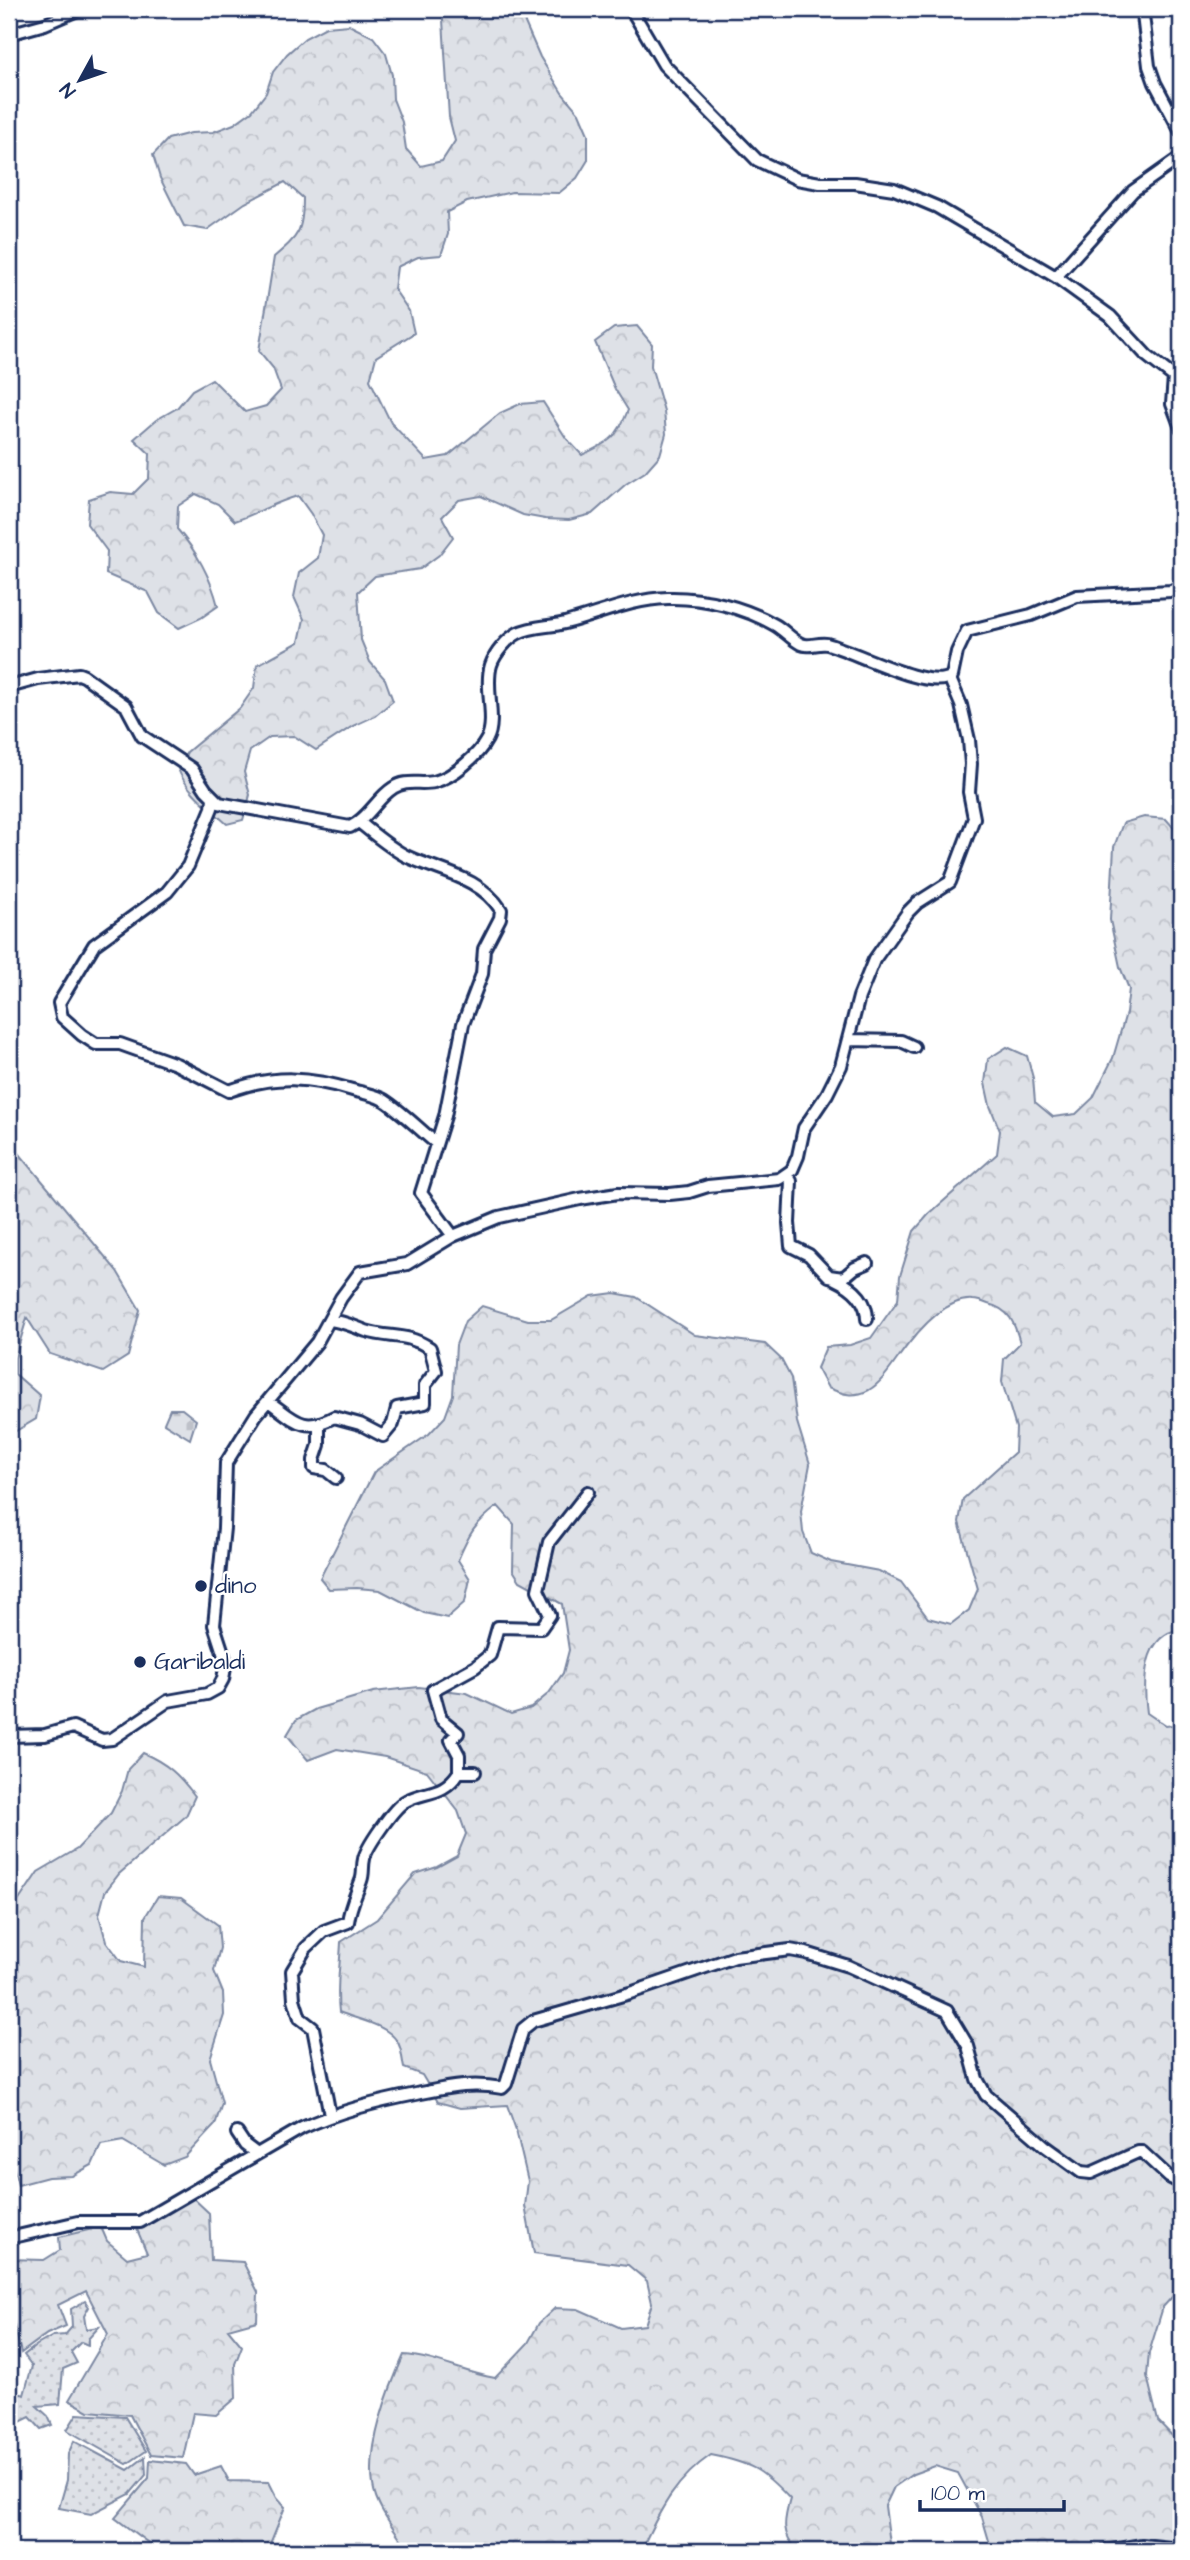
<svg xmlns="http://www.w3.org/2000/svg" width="1190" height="2560" viewBox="0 0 1190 2560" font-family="'Architects Daughter',sans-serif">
<defs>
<pattern id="grass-dots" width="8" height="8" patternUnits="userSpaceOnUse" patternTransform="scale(1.75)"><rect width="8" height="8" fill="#dee1e7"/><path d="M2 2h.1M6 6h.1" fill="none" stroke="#bec1c9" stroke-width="1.8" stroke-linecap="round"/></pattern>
<pattern id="forest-crowns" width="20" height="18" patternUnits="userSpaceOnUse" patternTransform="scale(1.75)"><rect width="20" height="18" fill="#dee1e7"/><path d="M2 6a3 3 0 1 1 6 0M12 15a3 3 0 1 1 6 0" fill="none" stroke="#bec1c9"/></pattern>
<pattern id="cemetery-stones" width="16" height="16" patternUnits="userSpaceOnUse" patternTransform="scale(1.75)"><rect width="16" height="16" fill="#dee1e7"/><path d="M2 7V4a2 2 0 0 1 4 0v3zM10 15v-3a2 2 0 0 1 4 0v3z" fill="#bec1c9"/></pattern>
</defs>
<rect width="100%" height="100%" fill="#fff"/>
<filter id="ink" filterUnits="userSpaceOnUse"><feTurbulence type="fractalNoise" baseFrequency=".0143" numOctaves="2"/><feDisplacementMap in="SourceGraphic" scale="14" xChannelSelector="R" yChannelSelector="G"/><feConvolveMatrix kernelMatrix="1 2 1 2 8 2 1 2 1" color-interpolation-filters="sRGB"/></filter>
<g filter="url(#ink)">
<path fill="url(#grass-dots)" stroke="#7c88a2" stroke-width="2" d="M85 2301 89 2307 84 2316 86 2329 99 2327 88 2339V2345L81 2342 71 2352 77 2363 63 2369 60 2404 37 2406 48 2416 52 2425 41 2429 30 2417 12 2426 9 2425V2389L24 2395 32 2366 24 2355 37 2345 53 2336 65 2335 72 2327 71 2309Z
M77 2414 125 2417 146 2451 127 2464 67 2430Z
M74 2441 128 2470 145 2457 146 2475 130 2494 91 2514 59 2508 67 2480 68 2454Z"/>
<path fill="url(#forest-crowns)" stroke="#7c88a2" stroke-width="2" d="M440 9H519L540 57 562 93 579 113 588 134V160L577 178 559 193 512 192 467 202 447 212 448 234 441 255 418 257 397 267 394 289 409 311 414 333 376 357 370 380 391 423 426 460 448 456 500 413 520 404 543 402 566 438 582 455C609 442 617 439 628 410L615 389 595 342 614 328 637 326 652 344 651 366 664 411 666 434 660 455 645 472 626 484 592 514 569 520 545 519 523 515 481 496 459 500 442 517 453 537 439 555 420 569 375 576 358 592 361 640 370 662 385 679 393 701 375 716 353 726 316 750 294 736 270 737 250 751 244 772 250 795 243 820 227 824C210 808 187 792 178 769L187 752 240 708 254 688 257 665 299 642 304 619 294 597 299 573 318 558 322 535 311 514 298 496C275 502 257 514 235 521L218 504 196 494 178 506 177 529C196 550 211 578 218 606L201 618 179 628 159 613 148 592 106 574 107 551 87 524 89 499 110 492 133 494 149 478 150 454 134 439 156 420 177 408 192 390 212 379 245 412 266 406 281 390 273 368 259 351 274 257C299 236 303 231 303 198L285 182 245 203 207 230 184 226 160 178 153 155 168 139 191 133 213 132 234 124 252 111 266 93 273 72 287 54 305 38 326 27 349 25 373 37 386 54 392 75 393 99 402 122 406 149 421 166 442 161 455 141 449 117 443 20Z
M1144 817 1166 819 1181 836 1176 859 1181 883V1385C1179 1400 1175 1420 1181 1434V1629C1142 1635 1143 1683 1147 1713L1166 1726 1181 1724V2287L1163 2307 1149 2353 1147 2376 1158 2421 1181 2445V2551H992L982 2517 958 2473 935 2466 913 2474 894 2487 885 2506 891 2551H800C780 2536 784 2520 790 2499 762 2469 751 2463 711 2455 677 2478 661 2508 644 2544V2551H409C397 2532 376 2508 373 2485 367 2446 388 2390 404 2355 435 2357 464 2373 495 2378L528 2343 539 2323 555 2308 578 2309 621 2328 645 2325 652 2303 647 2281 628 2265 534 2253 525 2206 528 2181 516 2130 507 2105 460 2108 438 2102 422 2075 404 2068C402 2060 402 2047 397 2041 386 2024 358 2020 339 2012 336 1987 340 1967 341 1942L377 1919 415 1874 437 1867 457 1856 466 1834 458 1811 427 1771 385 1757 337 1749 308 1760 287 1735 296 1720 316 1709 373 1692 419 1687 467 1693 511 1714 531 1708 549 1693 563 1673 569 1650 562 1604 520 1581 513 1570 514 1524 498 1506C475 1523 469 1534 458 1560L470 1579 465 1602 447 1618 424 1613 380 1590 357 1588 329 1589 320 1578 374 1472 429 1434 445 1417 453 1395 456 1345 465 1321 482 1306 528 1320H551L592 1296 614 1293 636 1297 695 1335 765 1344 781 1359 791 1378 797 1422 810 1464 801 1511 803 1532 811 1553 831 1562 879 1571 901 1582 928 1618 951 1624 969 1610 978 1589 959 1522 963 1499 1015 1452 1016 1428 1002 1382 1004 1359 1020 1343C1015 1324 1010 1309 988 1304 983 1302 978 1300 973 1300 944 1297 913 1337 898 1358 890 1369 881 1383 869 1390 853 1398 843 1394 828 1388L817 1368 826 1347 850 1345 871 1338 898 1300 900 1276 914 1231 929 1214 997 1154 1000 1131 990 1106 985 1083 988 1059 1007 1047 1027 1056 1033 1078 1035 1102 1053 1117 1076 1114 1093 1098 1113 1058 1126 1013 1129 989 1120 967 1110 920 1114 847 1123 823Z
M9 1141 117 1271 140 1310 128 1356 103 1372 50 1354 27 1318 15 1358V1374L40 1396 36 1419 9 1435Z
M143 1753C168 1764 179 1775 195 1796L186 1816 119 1874 105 1892 99 1915 106 1941 121 1961 144 1967 145 1917 158 1896 181 1898 218 1925 220 1948 214 1971 223 1993 224 2015 210 2059 222 2103 215 2125 185 2157 164 2165 123 2141 101 2145 92 2165 72 2176 48 2177 18 2185 9 2150V1915L38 1872 77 1849 111 1813 122 1791 128 1769Z
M192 2197 209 2213 211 2260 243 2262 258 2292 257 2321 228 2329 242 2346 235 2364 236 2398 216 2415 193 2413 183 2458 151 2455 130 2415 89 2411 69 2400 108 2334 86 2291 58 2305 66 2326 47 2334 21 2353 9 2303V2259L44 2260 60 2250 59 2237 101 2227 107 2241 127 2258 147 2253 136 2227Z
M150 2460 186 2464 194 2475 221 2466 229 2481 269 2482 277 2498 285 2507 270 2544 256 2551H159L115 2518 149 2478Z"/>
<path fill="url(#cemetery-stones)" stroke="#7c88a2" stroke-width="2" d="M170 1409H182L196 1420 190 1439 164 1423Z"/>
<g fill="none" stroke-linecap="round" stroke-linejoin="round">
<defs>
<path id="minor" d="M631 9 664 65 757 160 797 179 820 183H855L894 189 937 207 1056 277 1110 316 1147 356 1174 377 1181 380
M1140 9 1143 15 1149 66 1155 83 1181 132
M9 34 45 24 80 9
M1056 277 1133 191 1181 157
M1174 377 1172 404 1181 428
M9 687 38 679 79 674 84 676 126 706 142 736 192 769 206 790 219 803 350 827C368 819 377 798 393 788 406 779 420 785 434 782 453 777 478 756 487 739 497 720 484 687 491 665 495 653 507 639 518 633 532 626 550 627 565 623 600 614 631 599 668 598 703 597 744 607 775 625 784 630 791 639 801 644 809 648 818 642 827 644 854 651 929 692 952 676L957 652 967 631 1031 615 1077 596 1171 591 1181 587
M213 798 212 808 188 866 167 892 94 945 59 1003 62 1017 82 1035 96 1044H120L176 1064 229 1091C275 1074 310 1077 356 1091 364 1093 374 1095 382 1099 396 1106 422 1132 436 1143
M359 822C374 834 391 849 408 857 441 872 480 877 501 910L500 918 484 949 482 974 463 1024 445 1116 421 1193 453 1236
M848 1040 901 1041 914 1047
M786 1175 791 1181 789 1223 791 1246 809 1255 829 1276 843 1278 855 1268 867 1263
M835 1279C852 1287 867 1299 867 1319
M268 1401C294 1419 302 1434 334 1417L360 1424 383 1436 393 1424 397 1408 425 1403V1385L436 1371 430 1348C405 1332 391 1339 366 1331 352 1326 345 1322 330 1320
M319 1425V1445L314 1460V1468L326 1470 336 1478
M9 1736 45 1735 73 1727 102 1740 112 1739 168 1701 207 1694 218 1688 223 1679 226 1662 214 1625 224 1528 226 1463 256 1415 317 1342 341 1298 360 1272 407 1264 453 1236 499 1217 580 1199 618 1193 670 1194 689 1192 708 1186 779 1179 792 1170 798 1156 804 1128 827 1094 841 1066 859 997 874 960 908 912 917 903 950 882 974 818 969 792 971 764 969 740 961 705 950 679
M475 1772H459V1755L451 1740 458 1733 441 1719 433 1690 475 1667 490 1655 498 1627 541 1628 550 1615 538 1590 549 1542 588 1492
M330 2115 313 2028 300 2018 294 1999 292 1971 306 1948 324 1931 348 1922C350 1906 356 1895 361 1881 364 1874 362 1867 364 1859 366 1847 394 1808 404 1802 424 1790 443 1797 459 1772
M237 2133 245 2145 257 2154
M9 2238 78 2222H140L302 2128C339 2111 376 2102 416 2094 447 2088 470 2082 502 2088L506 2084 523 2029 533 2021 630 1993 735 1957 790 1950 806 1953 848 1966 947 2011 968 2046 977 2079 986 2095 1045 2146 1081 2172 1091 2173 1138 2152H1142L1169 2177 1181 2183
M1106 2551 1142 2545 1181 2549"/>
</defs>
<use href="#minor" stroke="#1b2f5e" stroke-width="16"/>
<use href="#minor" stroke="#fff" stroke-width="10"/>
</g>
</g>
<g fill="#1b2f5e" stroke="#fff" stroke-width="2.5">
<circle cx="201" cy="1586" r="7"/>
<circle cx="140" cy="1662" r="7"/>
</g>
<g text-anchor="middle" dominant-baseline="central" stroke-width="5" stroke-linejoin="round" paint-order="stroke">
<g font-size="24" fill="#1b2f5e" stroke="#fff" text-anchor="start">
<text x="215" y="1586">dino</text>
<text x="154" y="1662">Garibaldi</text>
</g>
</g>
<rect width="1190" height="2560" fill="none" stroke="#fff" stroke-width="35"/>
<rect x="18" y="18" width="1155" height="2525" fill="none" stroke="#1b2f5e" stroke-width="2.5" filter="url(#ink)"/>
<g transform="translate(80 80) rotate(230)" stroke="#ffffff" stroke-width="5" paint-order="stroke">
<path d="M0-5L12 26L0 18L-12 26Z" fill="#1b2f5e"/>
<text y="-10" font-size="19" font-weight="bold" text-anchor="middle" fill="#1b2f5e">N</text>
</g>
<path d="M920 2500v10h144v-10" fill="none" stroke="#1b2f5e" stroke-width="3.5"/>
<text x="931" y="2500" font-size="21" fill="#1b2f5e" stroke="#ffffff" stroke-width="5" paint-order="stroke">100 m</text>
</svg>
